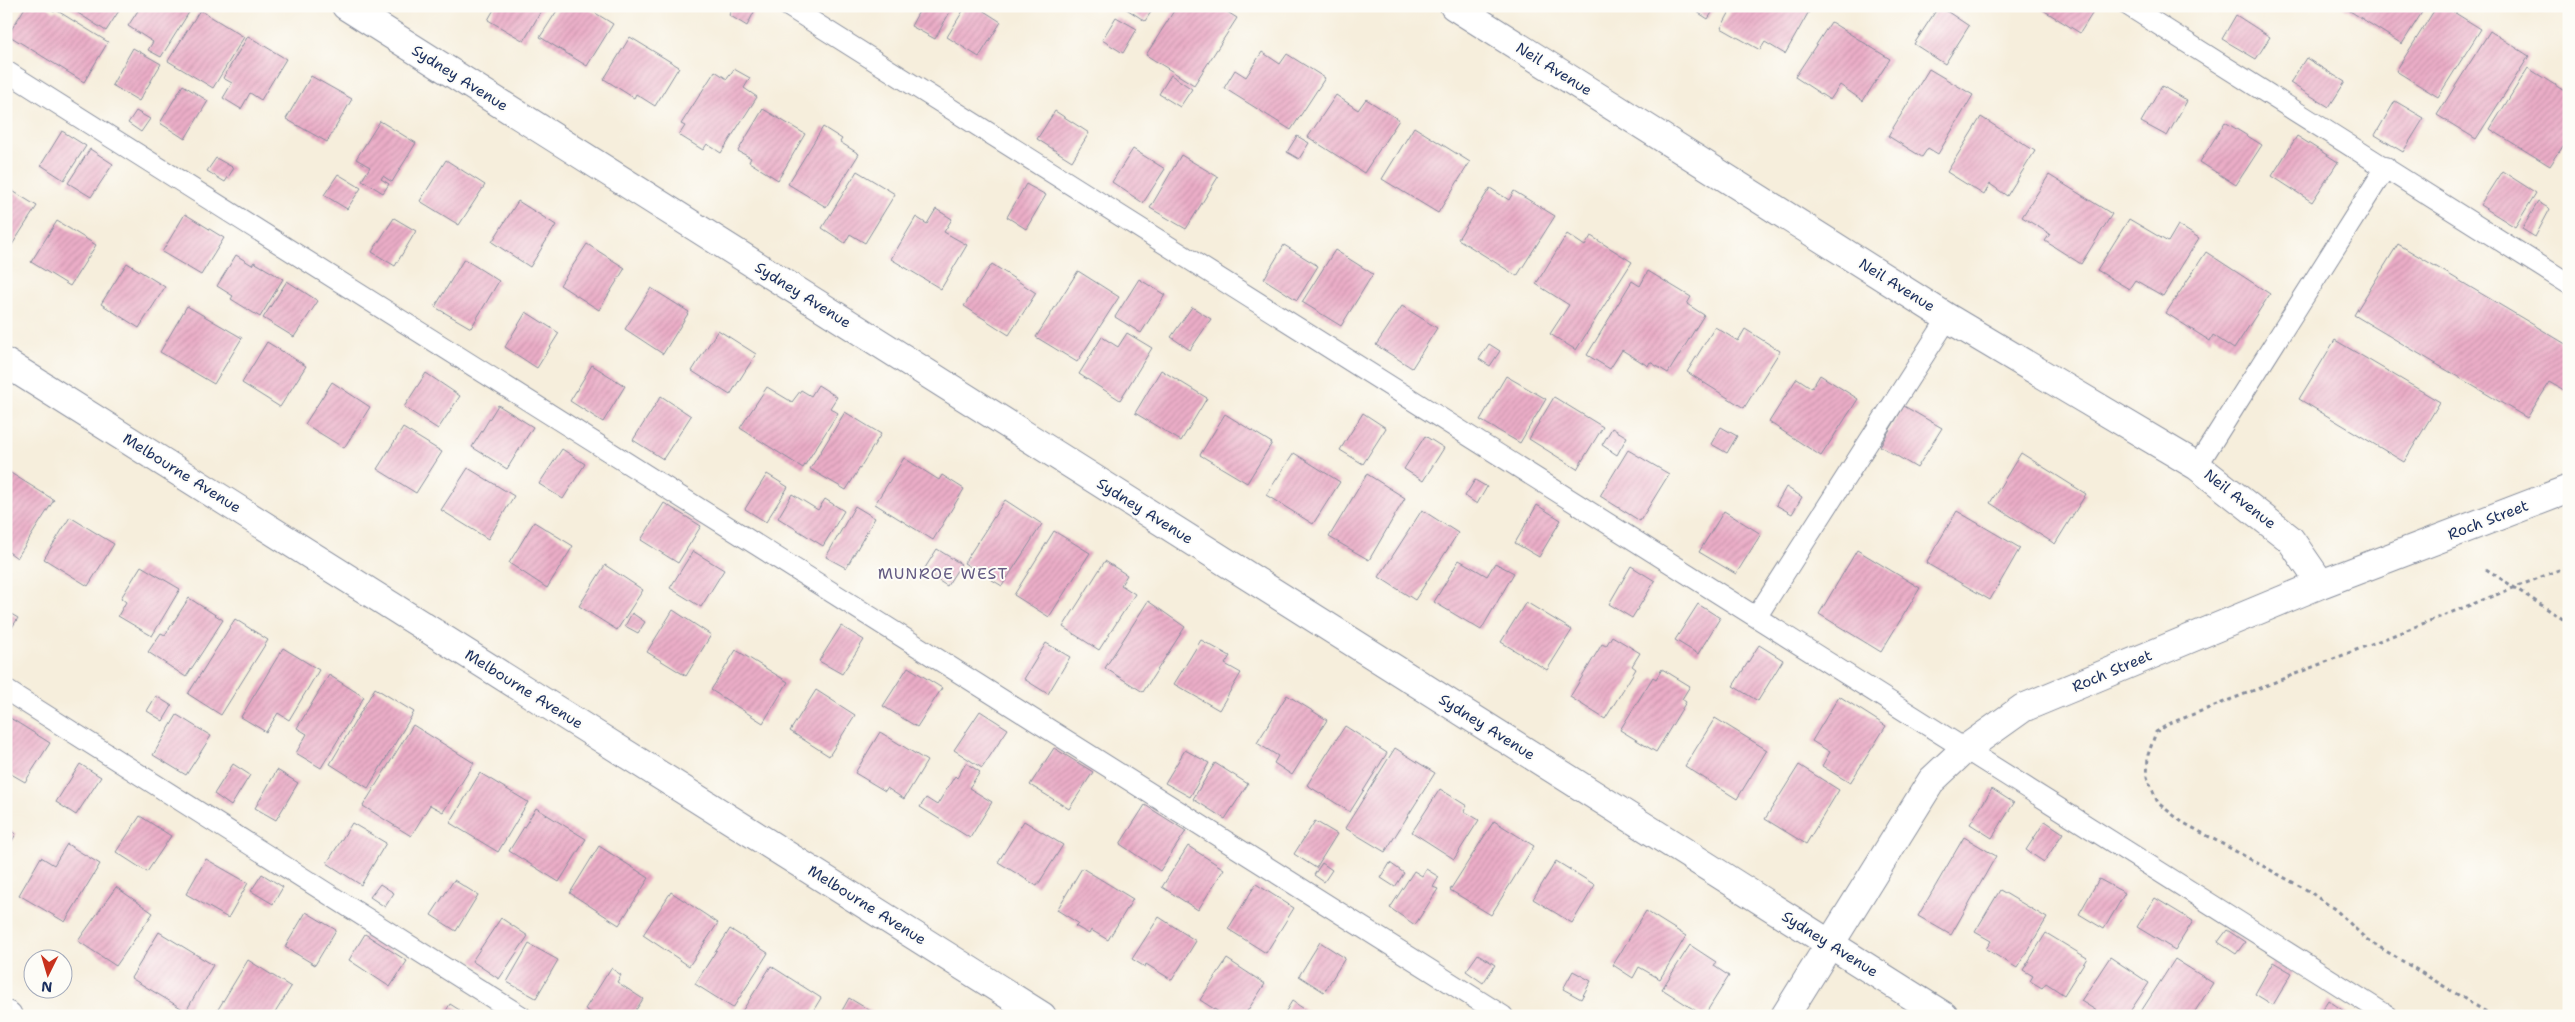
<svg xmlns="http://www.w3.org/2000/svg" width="2575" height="1022" viewBox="0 0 2575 1022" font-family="'Shantell Sans',sans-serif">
<defs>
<pattern id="building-hatch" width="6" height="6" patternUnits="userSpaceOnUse" patternTransform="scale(1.25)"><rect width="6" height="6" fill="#ebadc7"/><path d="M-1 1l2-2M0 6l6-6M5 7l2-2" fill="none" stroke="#c995ad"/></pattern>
</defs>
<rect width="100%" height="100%" fill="#fdfcf7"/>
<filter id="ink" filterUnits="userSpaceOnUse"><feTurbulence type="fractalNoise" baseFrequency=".02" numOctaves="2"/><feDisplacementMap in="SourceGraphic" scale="10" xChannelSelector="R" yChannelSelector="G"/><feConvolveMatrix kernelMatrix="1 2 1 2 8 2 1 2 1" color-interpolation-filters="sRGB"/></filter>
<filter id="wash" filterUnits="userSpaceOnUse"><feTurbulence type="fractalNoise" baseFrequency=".0096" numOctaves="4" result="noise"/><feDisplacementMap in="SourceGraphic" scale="20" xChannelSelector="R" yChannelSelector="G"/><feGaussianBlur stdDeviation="1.12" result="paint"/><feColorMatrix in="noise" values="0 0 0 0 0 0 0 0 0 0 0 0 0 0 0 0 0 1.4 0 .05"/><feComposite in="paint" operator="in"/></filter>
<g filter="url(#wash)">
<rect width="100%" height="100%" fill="#f6eedc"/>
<g id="blocks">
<path fill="url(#building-hatch)" d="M26 6H46L54 12 56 10 108 42 84 82 8 35Z
M67 6H122L106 31Z
M141 6H193L161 57 148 50 153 42 128 26Z
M496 6H544L524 41 488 20Z
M560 6H584L613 24 587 66 540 37Z
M734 6H757L747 26 729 15Z
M922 6H953L935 39 911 26Z
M966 6H976L1001 22 979 57 947 37Z
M1122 6H1155L1145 21Z
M1177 6H1218L1237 18 1194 85 1146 55Z
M1688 6H1716L1708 19Z
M1733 6H1812L1785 54 1765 42 1760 50 1721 28Z
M1939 6 1969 26 1945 64 1914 44Z
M2045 6H2097L2080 33 2043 10Z
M2342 6H2426L2402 44Z
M2437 6H2444L2481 29 2438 97 2396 71Z
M200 10 244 37 213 88 168 61Z
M2236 15 2270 37 2256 59 2222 39Z
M1116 17 1137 29 1123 53 1102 40Z
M1831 22 1890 59 1863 101 1840 85 1830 100 1795 77Z
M2490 31 2529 56 2476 139 2437 115Z
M248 36 286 59 261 100 250 93 241 109 223 98 232 83 223 78Z
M630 37 679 67 655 106 636 94 634 98 604 79Z
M133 48 161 64 139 101 112 85Z
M1262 52 1280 64 1287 54 1325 78 1291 130 1224 88 1235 70 1246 77Z
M2306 58 2345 82 2329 107 2290 83Z
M2528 68 2569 94V137L2550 166 2490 129Z
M734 69 750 78 744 88 757 97 721 153 707 144 703 150 679 135 685 126 681 124 715 71 727 79Z
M1929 69 1973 95 1938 154 1928 148 1922 157 1888 136Z
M1171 75 1192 89 1180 107 1159 94Z
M311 76 352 99 327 142 286 119Z
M183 85 208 101 185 139 160 123Z
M2162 86 2187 101 2167 136 2141 122Z
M1336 95 1358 110 1366 99 1399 120 1364 173 1308 137Z
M6 100 13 104 6 115Z
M2395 101 2424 118 2403 152 2375 135Z
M763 109 805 134 778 180 749 162 751 158 738 151Z
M136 111 150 119 141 132 128 123Z
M1055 111 1089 133 1072 161 1037 139Z
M1981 117 2035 151 2007 196 1990 184 1984 195 1947 172Z
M380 121 416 143 392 182 383 176 381 179 389 184 383 193 362 180 370 167 356 159Z
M2225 122 2262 145 2236 185 2200 162Z
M823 127 842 139 840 142 859 154 826 207 788 184Z
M1414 127 1470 162 1438 213 1382 179Z
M62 131 86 146 64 180 41 165Z
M1297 136 1309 143 1299 159 1287 152Z
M2297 136 2338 162 2312 202 2272 176Z
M90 149 113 164 91 197 68 183Z
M1133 149 1165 169 1143 203 1112 182Z
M1181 155 1218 177 1186 229 1150 208Z
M216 158 234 168 225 182 207 171Z
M446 160 485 185 459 225 420 201Z
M857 171 895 194 865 243 850 234 845 243 822 228Z
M2502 171 2536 193 2515 227 2480 205Z
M338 174 361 188 347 209 324 195Z
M2049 175 2112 214 2081 264 2045 241 2050 234 2022 217Z
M1026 184 1046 195 1026 229 1007 217Z
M6 187 37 206 10 248 6 246Z
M1490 188 1509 200 1514 191 1555 216 1517 276 1458 239Z
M518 201 556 225 530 267 492 242Z
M2538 202 2550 209 2535 237 2522 229Z
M936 209 952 219 944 232 967 245 941 289 891 259 916 217 927 224Z
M185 214 224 238 201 275 162 252Z
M394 218 416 231 395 266 372 252Z
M2129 219 2168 242 2178 225 2199 238 2163 296 2135 280 2129 289 2097 270Z
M57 221 96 245 70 286 31 262Z
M1567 234 1585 246 1591 236 1632 262 1576 350 1550 334 1569 305 1536 284Z
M587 244 625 268 599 310 560 285Z
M2398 244 2569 346V393L2550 382 2527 418 2354 315Z
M1284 245 1318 266 1297 300 1264 279Z
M1335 250 1373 274 1341 326 1302 302Z
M2206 252 2270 294 2234 349 2213 335 2210 341 2166 313Z
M236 255 252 265 254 262 283 279 260 317 231 299 233 296 217 286Z
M464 259 499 281 471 328 435 307Z
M127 263 165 287 139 328 101 304Z
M992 264 1036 293 1009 335 964 306Z
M1078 271 1119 297 1077 362 1036 337Z
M1648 271 1691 297 1687 304 1704 315 1668 373 1650 362 1648 366 1622 350 1610 369 1587 355 1632 281 1640 286Z
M1139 279 1165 295 1141 333 1115 317Z
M287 281 318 301 294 337 263 318Z
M651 288 689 312 663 354 625 329Z
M187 306 242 338 214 384 160 352Z
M1402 306 1437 328 1412 368 1376 345Z
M1192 307 1211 319 1190 350 1171 337Z
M526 312 559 333 537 368 505 347Z
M1715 327 1738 341 1745 329 1780 351 1744 408 1687 372Z
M718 330 756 354 730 395 692 371Z
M1127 333 1152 348 1120 400 1079 374 1102 337 1118 347Z
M2335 340 2440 402 2404 462 2299 399Z
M267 342 306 366 280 407 242 383Z
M1489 344 1500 351 1490 366 1479 359Z
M592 365 625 386 603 422 570 401Z
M1161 370 1207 398 1181 441 1135 413Z
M426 373 460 396 438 429 404 407Z
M1820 375 1858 399 1821 456 1769 422 1797 378 1812 388Z
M1506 376 1546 399 1520 443 1480 420Z
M332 382 370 407 344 448 305 424Z
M818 385 837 397 830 408 838 413 803 468 740 428 767 387 792 402 801 390 811 396Z
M661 396 691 416 663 459 633 440Z
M1554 397 1603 427 1577 469 1529 439Z
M498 405 533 427 507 469 472 447Z
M1904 406 1942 428 1917 468 1880 446Z
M845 412 881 434 846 490 810 469Z
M1363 413 1386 428 1363 464 1340 450Z
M1225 414 1272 443 1247 483 1200 455Z
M1721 427 1737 436 1727 453 1711 444Z
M403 428 442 452 416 493 377 469Z
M1612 428 1627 437 1617 455 1602 445Z
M1425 436 1444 448 1423 481 1404 469Z
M562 449 585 464 563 499 539 484Z
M1628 450 1669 474 1640 521 1600 496Z
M1294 453 1340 482 1313 524 1266 495Z
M2021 453 2086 494 2055 544 1990 503Z
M904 458 939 480 942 475 964 489 933 540 875 504Z
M468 468 514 496 488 539 441 510Z
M6 470 54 500 17 558 6 550Z
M767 474 788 487 766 522 745 509Z
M1367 474 1405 498 1369 560 1329 537Z
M1475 480 1487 487 1477 504 1465 496Z
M1786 487 1802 497 1792 514 1776 505Z
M792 494 818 510 825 499 844 511 823 546 778 518Z
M1005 500 1042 524 1002 586 964 563Z
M664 503 701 526 678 563 641 540Z
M1537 505 1561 520 1539 557 1515 543Z
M855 506 875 518 846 568 826 557Z
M1422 510 1458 533 1415 600 1379 577Z
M1724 511 1761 534 1736 574 1699 552Z
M1957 511 2020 548 1990 600 1926 563Z
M70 517 114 544 88 586 44 559Z
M534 522 573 546 547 588 509 563Z
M1054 531 1090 553 1049 617 1014 595Z
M937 549 961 564 947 586 923 571Z
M1857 550 1920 588 1881 652 1819 614Z
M693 551 724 570 701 607 670 588Z
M1459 560 1487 576 1495 563 1514 573 1481 630 1434 602Z
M1105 561 1127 575 1121 585 1135 594 1099 650 1063 627Z
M605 565 643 590 617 630 579 606Z
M141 566 180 589 152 636 118 616 126 602 121 598Z
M1631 566 1655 581 1632 618 1609 604Z
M189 598 223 620 186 677 148 652 161 633 165 635Z
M1148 601 1185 627 1143 692 1105 668Z
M1526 602 1572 630 1547 670 1501 642Z
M1698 604 1720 618 1698 654 1675 640Z
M673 610 711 635 686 676 647 652Z
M6 611 18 618 6 637Z
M632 613 645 622 638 633 625 626Z
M235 619 268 640 221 715 188 694Z
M841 626 864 640 842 674 819 661Z
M1612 636 1640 653 1632 666 1636 669 1605 719 1570 697 1602 644 1606 646Z
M1201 640 1230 656 1225 664 1241 673 1219 710 1174 684Z
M1046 643 1070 657 1048 694 1024 679Z
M1759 645 1783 660 1758 701 1733 686Z
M283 648 319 670 289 720 278 713 266 732 241 717Z
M736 650 788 682 763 723 711 690Z
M908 667 942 688 917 727 883 706Z
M1662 669 1690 686 1682 699 1686 702 1656 752 1620 730 1653 677 1656 679Z
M329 675 364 697 321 768 296 753 307 734 297 728Z
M375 688 414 712 368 788 330 764Z
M816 690 855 715 829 756 790 731Z
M1287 695 1327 720 1292 775 1274 763 1278 756 1257 743Z
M156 696 172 706 163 721 147 711Z
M1839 696 1886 726 1850 783 1822 766 1830 752 1812 741Z
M980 711 1008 729 982 768 954 750Z
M177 715 211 736 186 775 153 755Z
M7 716 50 743 25 782 6 771Z
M1715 718 1767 750 1737 799 1685 766Z
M413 725 474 763 443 812 430 805 411 836 363 806Z
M1345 726 1387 753 1350 812 1307 785Z
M880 732 927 761 904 799 887 788 885 791 855 773Z
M1054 748 1093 772 1069 809 1030 785Z
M1395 748 1435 773 1385 852 1345 828Z
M1185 750 1209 763 1190 797 1165 783Z
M966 763 980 772 969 788 992 802 970 838 920 807 926 798 937 805 955 776 957 778Z
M1215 763 1248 784 1225 819 1193 799Z
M80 764 101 777 76 815 56 802Z
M233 764 250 775 231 806 214 794Z
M1799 765 1839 790 1806 844 1765 819Z
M277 770 298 783 276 820 255 808Z
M480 773 528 802 498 852 450 823Z
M1440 789 1467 806 1464 811 1479 820 1454 859 1412 832Z
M1992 789 2014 803 1992 838 1970 824Z
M1145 805 1186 831 1160 871 1120 844Z
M536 808 586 839 559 882 509 851Z
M140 816 171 836 147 872 116 852Z
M1024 821 1063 845 1037 886 998 862Z
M1315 821 1337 834 1316 868 1294 854Z
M1494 821 1534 846 1491 915 1450 890Z
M2045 821 2063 833 2044 862 2026 850Z
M352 823 386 843 361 885 327 863Z
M6 828 16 834 6 851Z
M1964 837 1996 856 1951 935 1918 916Z
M67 844 100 864 65 922 19 895 41 857 54 865Z
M599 846 649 878 619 925 570 893Z
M1188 846 1224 869 1198 910 1162 887Z
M206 859 248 883 228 918 186 894Z
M1556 861 1595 885 1572 923 1533 899Z
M1322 863 1332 870 1324 882 1314 875Z
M1390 863 1404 873 1395 887 1381 878Z
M1082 868 1133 899 1108 940 1091 930 1089 934 1075 926 1078 923 1057 910Z
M1426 869 1439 877 1433 887 1438 889 1415 925 1390 908 1414 871 1422 876Z
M262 874 283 887 273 904 251 891Z
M2099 879 2125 893 2104 929 2079 914Z
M454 880 478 895 456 931 431 915Z
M380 884 394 893 385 907 370 897Z
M1256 884 1294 908 1266 953 1228 929Z
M116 887 153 913 116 966 78 941Z
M2000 890 2047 918 2017 968 1986 949 1991 941 1975 932Z
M671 892 718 923 689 966 643 935Z
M2155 898 2193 921 2175 950 2137 927Z
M1646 911 1686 936 1660 979 1639 967 1633 978 1613 965Z
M306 912 336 930 315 965 285 947Z
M1159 917 1196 941 1172 980 1146 964 1145 967 1132 959Z
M501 918 528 936 499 979 472 961Z
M730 929 768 953 733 1008 695 984Z
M2227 930 2245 942 2236 954 2218 942Z
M159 932 213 965 186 1011 131 978Z
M2046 933 2087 958 2064 995 2046 983 2042 988 2030 981 2033 976 2023 970Z
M365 934 407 961 390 987 349 960Z
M1320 942 1345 958 1324 992 1299 976Z
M529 944 558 960 536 998 507 982Z
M1690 945 1716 962 1714 966 1729 976 1704 1016 1662 989Z
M1478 954 1495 965 1483 983 1466 971Z
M2110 957 2149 983 2127 1016H2105L2081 1001Z
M1227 959 1265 984 1244 1016H1225L1200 1000Z
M2175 959 2213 983 2192 1016H2138Z
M248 960 291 987 273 1016H214Z
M2273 962 2292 973 2273 1005 2255 994Z
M771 966 821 998 810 1016H739Z
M611 968 621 975 617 982 643 999 632 1016H597L585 1009Z
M1573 971 1591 981 1581 999 1563 989Z
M849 998 879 1016H839Z
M2328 1000 2351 1016H2318Z
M1292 1001 1315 1016H1283Z
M450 1004 469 1016H443Z"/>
</g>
</g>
<g filter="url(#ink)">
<use href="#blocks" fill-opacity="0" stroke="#888e9d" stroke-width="1"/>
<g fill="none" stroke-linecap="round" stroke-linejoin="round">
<defs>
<path id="lane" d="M788 6 2388 1016
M2129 6 2569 284
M6 71 1503 1016
M2197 466 2386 167
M1757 616 1948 318
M6 690 521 1016"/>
<path id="street" d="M346 6 1944 1016
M1454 6 1948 318 2197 466 2290 539 2321 584
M6 363 1042 1016
M6 1015 8 1016
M1785 1016 1932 780 1964 750 2023 708 2321 584 2569 489"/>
</defs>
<use href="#lane" stroke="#888e9d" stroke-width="22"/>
<use href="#street" stroke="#888e9d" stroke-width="30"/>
<path stroke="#888e9d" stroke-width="3" stroke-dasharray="4 4" stroke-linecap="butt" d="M2486 569 2569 623
M2493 1016 2366 939 2336 910 2307 890 2182 822 2158 803 2147 777 2148 755 2156 732 2171 723 2569 566"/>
<use href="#lane" stroke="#fff" stroke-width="20"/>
<use href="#street" stroke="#fff" stroke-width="28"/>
</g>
</g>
<g text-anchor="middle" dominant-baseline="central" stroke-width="4" stroke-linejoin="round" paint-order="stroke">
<g font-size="15" fill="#1b2f5e" stroke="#fdfcf7">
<text transform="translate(1554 69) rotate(32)">Neil Avenue</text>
<text transform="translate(460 78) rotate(32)">Sydney Avenue</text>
<text transform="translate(1897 285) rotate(32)">Neil Avenue</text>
<text transform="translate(803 295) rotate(32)">Sydney Avenue</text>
<text transform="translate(182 473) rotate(32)">Melbourne Avenue</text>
<text transform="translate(2240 499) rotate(38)">Neil Avenue</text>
<text transform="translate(1145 511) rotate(32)">Sydney Avenue</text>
<text transform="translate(2488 520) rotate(-21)">Roch Street</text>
<text transform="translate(2112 671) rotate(-23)">Roch Street</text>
<text transform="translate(524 689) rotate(32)">Melbourne Avenue</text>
<text transform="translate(1487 727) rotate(32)">Sydney Avenue</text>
<text transform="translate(867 905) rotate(32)">Melbourne Avenue</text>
<text transform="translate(1830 944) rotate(32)">Sydney Avenue</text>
</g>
<g font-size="16" letter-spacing="1" fill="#645b83" stroke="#fdfcf7">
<text x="943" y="573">MUNROE WEST</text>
</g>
</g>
<rect width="2575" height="1022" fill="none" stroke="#fdfcf7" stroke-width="25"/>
<g transform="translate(48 974) rotate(185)"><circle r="24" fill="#fdfcf7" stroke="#a3aaba"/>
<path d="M0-4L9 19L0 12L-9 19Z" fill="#c8321e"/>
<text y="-8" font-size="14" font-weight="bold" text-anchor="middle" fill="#1b2f5e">N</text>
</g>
</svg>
